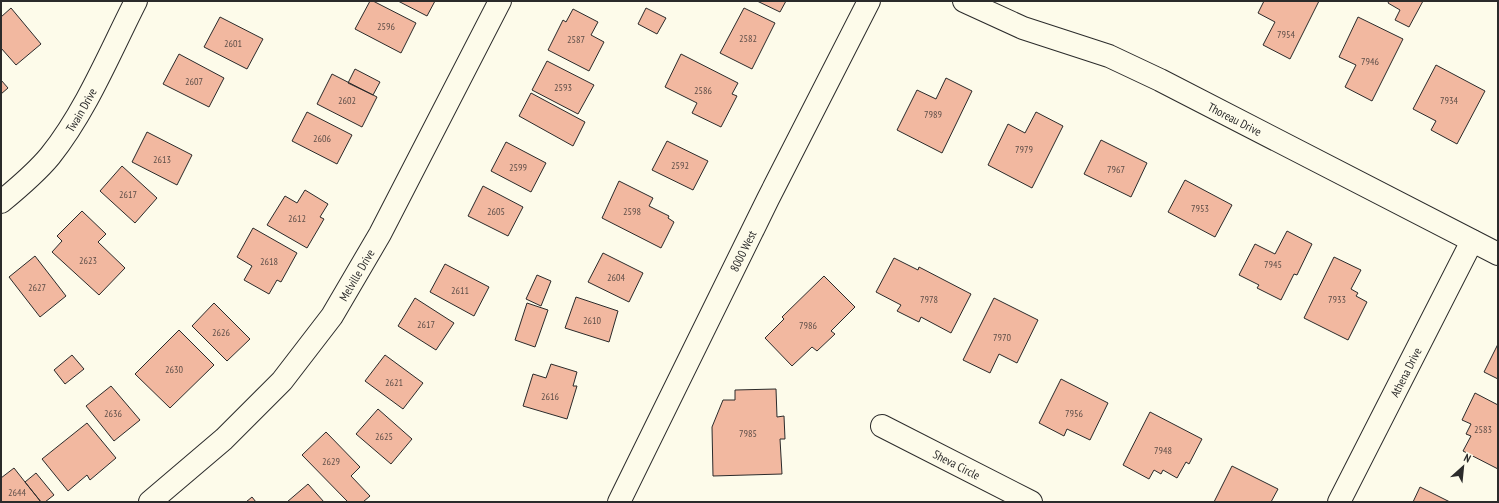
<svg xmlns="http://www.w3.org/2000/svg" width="1499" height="503" viewBox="0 0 1499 503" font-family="'PT Sans Narrow',sans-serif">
<rect width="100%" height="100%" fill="#fdfbea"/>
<path fill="#f2b8a0" stroke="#2b2b2b" d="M370 1H373L416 23 401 53 355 29Z
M398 1H435L427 16Z
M757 1H786L780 12Z
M1264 1H1319L1290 59 1263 45 1275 22 1258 13Z
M1389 1H1423L1409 27 1395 20 1400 10 1388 3Z
M11 8 41 44 16 65 1 48V17Z
M646 8 666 18 657 34 638 24Z
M744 8 775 23 752 69 720 53Z
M573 9 598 22 591 35 604 42 589 71 548 50 563 20 566 22Z
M220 17 263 39 247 69 204 47Z
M1358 17 1403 39 1372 101 1345 87 1356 65 1339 57Z
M179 54 224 78 209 107 163 84Z
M681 54 738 83 732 94 737 96 721 127 692 113 697 103 665 87Z
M547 61 594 85 578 114 532 90Z
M1436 65 1485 91 1457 144 1431 130 1436 121 1413 109Z
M355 69 380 82 373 95 348 83Z
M332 74 377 97 362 127 317 104Z
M946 78 972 91 942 153 897 130 917 90 936 99Z
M1 80 8 88 1 94Z
M531 93 585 122 573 146 519 116Z
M307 112 352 135 337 164 292 141Z
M1036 112 1063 126 1032 188 988 165 1008 124 1025 133Z
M147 132 192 155 177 185 132 162Z
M1101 140 1147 163 1131 197 1084 174Z
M667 141 708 161 693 190 652 170Z
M506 142 546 163 531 192 491 171Z
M122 166 157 198 135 223 100 191Z
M1185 180 1232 205 1215 237 1168 212Z
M619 181 653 198 649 206 669 216 668 218 674 222 661 248 602 218Z
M483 186 523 207 508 236 468 216Z
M305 190 328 204 320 217 324 219 307 248 267 225 285 196 297 203Z
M82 211 106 234 98 242 125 268 99 295 52 252 62 241 57 236Z
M253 228 297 253 281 282 277 280 269 294 244 280 252 266 237 257Z
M1287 231 1312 244 1297 275 1294 274 1281 300 1257 288 1259 285 1239 275 1255 244 1275 254Z
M603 253 643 273 629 302 588 282Z
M35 256 66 296 40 317 9 277Z
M1334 257 1361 270 1351 289 1358 293 1356 296 1367 302 1348 340 1304 318Z
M894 258 918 270 919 267 971 294 951 333 921 317 919 322 897 311 901 305 876 292Z
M445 264 489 287 474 316 430 292Z
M537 275 551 281 541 306 526 299Z
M824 276 855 307 831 331 835 334 817 351 812 347 792 366 765 338 784 319 782 317Z
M576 297 618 311 609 342 565 328Z
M415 298 454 323 436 350 398 326Z
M994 298 1038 320 1017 363 999 354 990 373 963 360Z
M214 303 250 339 227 361 192 326Z
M527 303 548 310 535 347 515 340Z
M179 330 214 365 170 408 135 374Z
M1498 344V379L1484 372Z
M72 355 84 369 65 384 54 370Z
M385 355 423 383 403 409 365 381Z
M551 364 577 372 573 386H577L567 419 523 406 533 374 546 378Z
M1061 379 1108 403 1090 440 1067 429 1064 436 1039 423Z
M111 386 140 420 114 441 86 406Z
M776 389 777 417 784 416 785 439H780L782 474 713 476 712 427 723 400H735V390Z
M1475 393 1498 405V469L1463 451 1471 436 1466 434 1471 424 1462 420Z
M378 409 412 439 391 464 356 434Z
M1150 412 1202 439 1189 464 1186 462 1177 478 1163 470 1161 474 1154 470 1149 479 1123 465Z
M87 423 116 458 90 480 87 475 68 491 42 459Z
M326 432 360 467 351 476 370 496 363 502H348L302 455Z
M1232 466 1278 489 1271 502H1214Z
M14 468 25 482 41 502H1V478Z
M36 473 54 495 45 502H41L25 482Z
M308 484 324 502H287Z
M1420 487 1450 502H1413Z
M252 497 256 502H246Z"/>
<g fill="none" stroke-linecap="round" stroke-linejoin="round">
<defs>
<g id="street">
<path id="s1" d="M964 1 1023 28 1109 56 1160 80 1498 254"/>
<path id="s2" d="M1 202C18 188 36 173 50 156 86 111 110 52 136 1"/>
<path id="s3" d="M882 426 1031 502"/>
<path id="s4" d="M150 502 224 439 282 381 332 316 380 234 500 1"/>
<path id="s5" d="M1339 502 1472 241"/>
</g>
<g id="secondary">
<path id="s6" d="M619 502 768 199 869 1"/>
</g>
</defs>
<use href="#street" stroke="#2b2b2b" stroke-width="24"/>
<use href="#secondary" stroke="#2b2b2b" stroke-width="24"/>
<use href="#street" stroke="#fdfbea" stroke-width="22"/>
<use href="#secondary" stroke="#fdfbea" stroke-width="22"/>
</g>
<g text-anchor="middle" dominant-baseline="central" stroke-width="3" stroke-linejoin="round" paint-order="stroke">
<g font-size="10" fill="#5d4e48">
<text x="386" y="26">2596</text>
<text x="1286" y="34">7954</text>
<text x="748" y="38">2582</text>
<text x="576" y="39">2587</text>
<text x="233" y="43">2601</text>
<text x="1370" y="61">7946</text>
<text x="194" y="81">2607</text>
<text x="563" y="87">2593</text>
<text x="703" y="90">2586</text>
<text x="347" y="100">2602</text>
<text x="1449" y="100">7934</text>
<text x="933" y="114">7989</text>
<text x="322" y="138">2606</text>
<text x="1024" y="149">7979</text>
<text x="162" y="159">2613</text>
<text x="680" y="165">2592</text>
<text x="518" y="167">2599</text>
<text x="1116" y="169">7967</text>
<text x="128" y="194">2617</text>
<text x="1200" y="208">7953</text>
<text x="496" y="211">2605</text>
<text x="632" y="211">2598</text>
<text x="297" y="218">2612</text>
<text x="88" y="260">2623</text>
<text x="269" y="261">2618</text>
<text x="1273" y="264">7945</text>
<text x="616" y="277">2604</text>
<text x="37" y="287">2627</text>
<text x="460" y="290">2611</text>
<text x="929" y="299">7978</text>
<text x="1337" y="299">7933</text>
<text x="592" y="320">2610</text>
<text x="426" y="324">2617</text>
<text x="808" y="325">7986</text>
<text x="221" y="332">2626</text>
<text x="1002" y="337">7970</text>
<text x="174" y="369">2630</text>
<text x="394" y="382">2621</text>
<text x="550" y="396">2616</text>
<text x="113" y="413">2636</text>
<text x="1074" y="413">7956</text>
<text x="1483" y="429">2583</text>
<text x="748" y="433">7985</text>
<text x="384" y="436">2625</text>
<text x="1163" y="450">7948</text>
<text x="331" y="461">2629</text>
<text x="17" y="492">2644</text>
</g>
<g font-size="12" fill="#2b2b2b" stroke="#fdfbea">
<text stroke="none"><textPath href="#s2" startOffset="123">Twain Drive</textPath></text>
<text stroke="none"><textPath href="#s1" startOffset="296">Thoreau Drive</textPath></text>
<text stroke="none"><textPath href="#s6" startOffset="280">8000 West</textPath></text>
<text stroke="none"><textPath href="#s4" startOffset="309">Melville Drive</textPath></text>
<text stroke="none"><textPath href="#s5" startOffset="146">Athena Drive</textPath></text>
<text stroke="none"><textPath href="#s3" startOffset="84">Sheva Circle</textPath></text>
</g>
</g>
<rect width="1499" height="503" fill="none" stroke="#2b2b2b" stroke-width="4"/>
<g transform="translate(1463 467) rotate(27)" stroke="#fdfbea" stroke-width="3" paint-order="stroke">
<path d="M0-3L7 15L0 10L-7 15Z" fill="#2b2b2b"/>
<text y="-6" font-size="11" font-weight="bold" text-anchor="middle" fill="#2b2b2b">N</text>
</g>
</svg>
